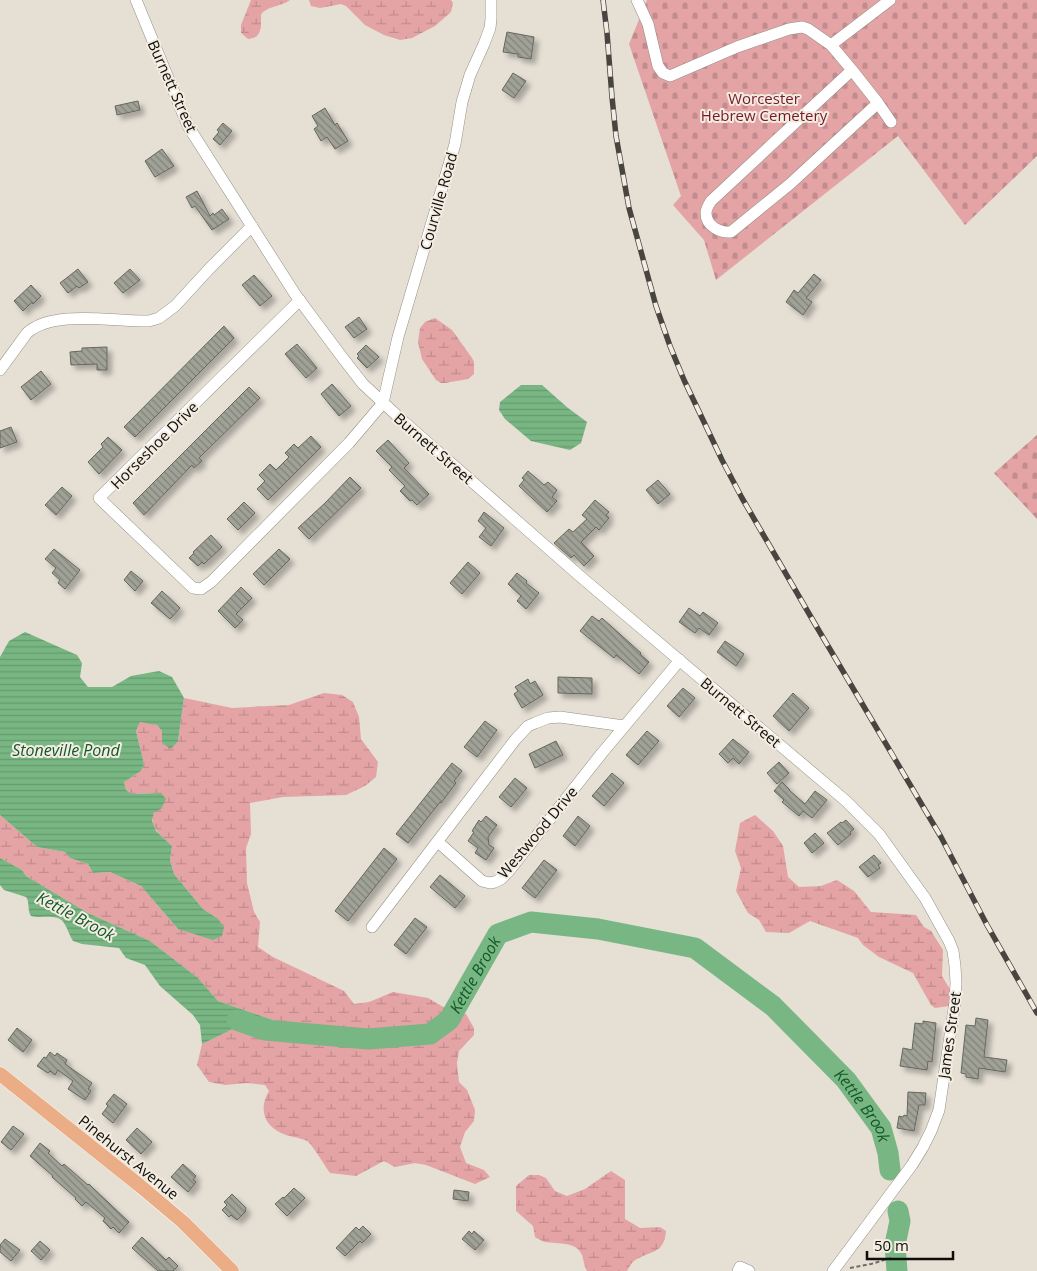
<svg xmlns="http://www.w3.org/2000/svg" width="1037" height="1271" viewBox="0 0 1037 1271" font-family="'Open Sans',sans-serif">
<defs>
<pattern id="wetland-marsh" width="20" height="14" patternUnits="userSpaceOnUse" patternTransform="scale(1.25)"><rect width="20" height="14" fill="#e4a3a5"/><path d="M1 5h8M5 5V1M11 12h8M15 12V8" fill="none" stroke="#c28b8d"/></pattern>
<pattern id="cemetery-stones" width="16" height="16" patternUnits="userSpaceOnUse" patternTransform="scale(1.25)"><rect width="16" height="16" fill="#e4a3a5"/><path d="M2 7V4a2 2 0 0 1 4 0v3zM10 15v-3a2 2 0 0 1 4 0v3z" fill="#c28b8d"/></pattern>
<pattern id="water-rules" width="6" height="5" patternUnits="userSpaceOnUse" patternTransform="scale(1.25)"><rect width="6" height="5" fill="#78b683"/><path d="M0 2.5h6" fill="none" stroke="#679b70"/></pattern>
<pattern id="building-back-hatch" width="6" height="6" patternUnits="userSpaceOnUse" patternTransform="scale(1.25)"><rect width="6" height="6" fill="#a0a297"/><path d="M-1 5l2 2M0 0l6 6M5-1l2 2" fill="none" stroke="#818279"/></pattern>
<filter id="shadow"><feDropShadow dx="4.5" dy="4.5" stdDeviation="2.5" flood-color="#0004"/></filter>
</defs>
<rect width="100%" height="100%" fill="#e5dfd4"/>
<path fill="url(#wetland-marsh)" d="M251 0H290C283 6 264 7 261 15 261 16 261 21 261 23 261 33 258 38 248 39L241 33V25Z
M309 0H451L453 3 451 12 435 26 412 38 400 40 384 35 365 25 346 6 341 4 320 8 311 6Z
M435 318 452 330 472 358 474 362V374L468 379 445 383H441L436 380 422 359 418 342 420 328 425 322Z
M324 693 342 695 353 702 359 717 361 739 378 762 376 777 365 786 346 795 283 797 250 803 251 834 246 848 247 883 254 912 260 922 258 947 273 957 344 991 354 1004 369 1002 393 992 428 998 445 1008 466 1014 474 1028V1035L459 1051 457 1063 459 1082 467 1090 475 1110 474 1121 465 1132 460 1147 466 1163 484 1170 490 1177 475 1184 426 1165 415 1163 395 1167 384 1161 356 1176 330 1173C325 1166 312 1144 307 1141 299 1137 289 1137 281 1133 263 1125 259 1107 269 1091L265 1085 247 1083 225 1085 209 1082 197 1065 202 1044 233 1029 265 1030 273 1020 218 1001 198 978 150 941 88 913 26 876 22 870 0 858V815L37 847 65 852 70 858 88 864 93 873 110 872 141 886 178 929 217 918 203 909 174 874 170 860 172 846C147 823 149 824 161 793L132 794 126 790 124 782 141 771 144 764 136 731 140 721 157 725 162 731 178 741 184 698 232 708 289 705Z
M755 815 773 831 783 846 788 877 799 887 821 886 837 880 854 891 871 912 916 915 924 927 931 931 943 950 942 976 951 991 949 1006 935 1008 931 1005 913 973 879 957 863 945 858 938 810 921 789 933 766 932 759 920 748 913 736 891 741 868 735 851 740 823Z
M611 1171 625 1180V1219L640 1228 660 1227 666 1231C664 1255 650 1250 634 1261 631 1263 629 1268 627 1271H587C584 1266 584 1261 582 1255 576 1240 555 1245 542 1241 541 1240 536 1238 535 1237L533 1226 516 1211V1186L529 1175H539L546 1178 555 1191 567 1196 585 1189Z"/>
<path fill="url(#cemetery-stones)" d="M647 0H1037V156L965 225 898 136 716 280 704 240 673 205 681 196 629 44Z
M1037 435V519L994 473Z"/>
<path fill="url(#water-rules)" d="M521 385H542L568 408 587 422 581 443 570 450 531 441 505 419 499 410 500 402Z
M25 632 77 655 82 663 80 677 88 687H112L131 676 159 671 172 677 184 698 178 741 171 749 162 743V731L157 725 140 722 136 731 144 764 141 771 124 782 126 790 132 794 161 793 166 799 161 809 154 812 152 821 156 831 172 846 170 860 174 874 203 909 217 918 224 927 222 936 213 940 178 929 141 886 110 872 93 873 88 864 70 858 65 852 37 847 0 815V657L9 641Z
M0 858 22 870 26 876 88 913 150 941 198 978 218 1001 273 1020 265 1030 233 1029 202 1044 200 1025 193 1015 160 986 145 965 126 958 119 948 82 944 73 941C69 935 68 929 64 923 58 913 41 919 31 916 27 910 30 902 26 897L4 890 0 885Z"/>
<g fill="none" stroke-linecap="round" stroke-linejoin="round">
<g stroke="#78b683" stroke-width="21">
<path id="s1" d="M237 1020 265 1030 368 1039 430 1034 449 1020 498 934 531 922 598 929 695 948 773 1006 846 1080 881 1128 888 1153 890 1170"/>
<path d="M897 1271 895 1245 900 1221 898 1211"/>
</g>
</g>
<path fill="url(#building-back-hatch)" stroke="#65675d" filter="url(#shadow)" d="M507 32 534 37 531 59 518 57V54L503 52Z
M513 73 526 81 514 98 502 90Z
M138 101 140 110 117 115 115 106Z
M325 108 335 125 337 123 348 141 335 149 327 137 321 141 314 129 318 126 312 116Z
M223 123 232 131 220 145 213 139 219 132 217 130Z
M162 149 174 166 155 177 145 161Z
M197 191 210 216 213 213 214 215 222 209 229 219 212 230 195 206 192 208 186 197Z
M78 269 88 282 79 288 77 286 68 293 60 283Z
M130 269 140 280 123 293 114 283Z
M814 274 821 280 806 298 812 302 803 315 786 302 794 290 798 293Z
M254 275 272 296 260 306 242 285Z
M31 285 41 296 33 304 32 302 23 311 14 301Z
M359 317 367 329 354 338 345 327Z
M224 326 234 338 135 437 124 427Z
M297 344 317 368 306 378 285 354Z
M366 345 379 357 367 368 357 358 359 356 357 354Z
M107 347V370H97V364L71 365 70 352 82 351V348Z
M41 371 51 384 31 400 21 387Z
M332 384 351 406 339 416 321 394Z
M249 387 260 398 199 458 202 461 194 468 192 465 144 515 133 503Z
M11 427 17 442 0 448V431Z
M311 436 321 447 268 500 257 489 265 481 259 475 270 464 276 470 289 457 285 453 294 444 298 448Z
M108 437 122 450 99 474 88 462 103 447 101 444Z
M388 440 409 463 404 468 429 494 417 505 412 500 410 501 400 491 405 486 389 470 392 467 376 451Z
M528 471 544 485 548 482 557 490 552 497 557 501 547 512 519 486 524 480 522 478Z
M350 477 361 488 309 539 298 528 325 503Z
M658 480 670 494 658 504 646 490Z
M62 487 72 496 56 515 45 505Z
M595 500 609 512 606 515 609 518 599 530 596 527 581 542 594 556 584 566 574 555 571 558 554 543 569 529 573 532 587 519 582 515Z
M244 502 255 513 238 530 227 519Z
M484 512 504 528 491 546 479 537 486 528 478 521Z
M211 535 222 547 204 564 202 562 198 566 189 558 194 553 193 552Z
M54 549 80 570 65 589 58 583 60 580 52 573 56 568 45 559Z
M279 549 290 559 264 585 253 574Z
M468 562 480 573 462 594 450 583Z
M131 571 143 581 135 591 124 580Z
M517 573 527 581 526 583 539 593 526 609 517 601 521 596 508 584Z
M241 587 252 598 236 614 243 620 235 628 218 611Z
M162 591 180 608 170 619 151 603Z
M689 608 700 616 703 612 718 623 709 635 699 628 695 633 679 622Z
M592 616 599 621 602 618 641 653 640 654 649 662 639 674 616 655 614 658 580 631Z
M725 641 744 654 736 666 717 652Z
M558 677 592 678V694L558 693Z
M528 679 530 684 535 681 543 695 522 708 514 694 518 691 515 687Z
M683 688 695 698 679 717 667 706Z
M793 693 809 708 789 731 773 716Z
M485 721 497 730 477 757 464 747Z
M647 731 659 741 638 765 626 755Z
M733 739 749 752 739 764 733 758 728 763 719 754Z
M556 741 563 755 535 768 529 754Z
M779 762 789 773 777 784 767 773Z
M452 763 462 771 454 781 456 783 441 803 440 802 408 843 396 834Z
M612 773 624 783 604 806 592 796Z
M515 778 527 788 511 807 499 797Z
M782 782 790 790H789L805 804 815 791 827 800 812 818 803 811 799 816 782 802 784 800 774 791Z
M486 816 497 825 488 837 489 845 494 848 486 860 475 853 478 848 468 841 474 832 472 831 479 820 481 822Z
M578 816 590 826 575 846 563 836Z
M846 820 854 829 850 832 851 834 838 845 827 833 841 822 842 823Z
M815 833 824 843 812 853 804 843Z
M384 848 397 859 348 921 335 911Z
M874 855 881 863 878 865 880 868 868 877 859 867Z
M544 860 557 870 535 898 522 888Z
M440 875 465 896 455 908 430 887Z
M415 918 427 927 406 954 394 945Z
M976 1018 988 1020 984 1057 1007 1060 1005 1072 979 1068 978 1079 966 1077V1074L961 1073 966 1025 975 1026Z
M923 1021 936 1023 932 1062 928 1061 927 1070 900 1066 903 1048 912 1050 915 1023 923 1024Z
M17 1028 32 1040 23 1052 8 1040Z
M50 1052 55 1056 57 1053 67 1060 65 1064 92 1083 88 1089 91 1091 85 1100 68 1089 73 1081 58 1070 55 1075 50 1071 48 1073 37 1066 44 1057 46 1058Z
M908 1092 926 1093 925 1105H919L914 1131 897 1128 899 1116 903 1117 904 1115 907 1116Z
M114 1094 127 1104 113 1123 102 1114 108 1106 106 1104Z
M13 1126 24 1134 11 1150 1 1142Z
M137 1128 152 1142 141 1154 126 1140Z
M40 1143 50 1151 48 1153 62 1166 64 1164 88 1185 89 1184 93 1188 129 1222 119 1233 113 1227 111 1229 103 1221 105 1218 86 1202 82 1206 75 1199 76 1198 52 1177 53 1176 30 1156Z
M183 1164 196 1176 193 1180 196 1182 188 1192 171 1177Z
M294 1188 305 1198 287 1216 275 1204 283 1197 284 1198Z
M454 1190 469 1192 468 1201 453 1199Z
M232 1194 246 1208 245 1210 246 1211 237 1220 231 1215 229 1217 222 1210 227 1205 224 1202Z
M363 1226 371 1234 362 1243 360 1241 345 1256 336 1248 356 1227 359 1230Z
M469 1231 472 1234 474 1231 484 1240 475 1250 462 1239Z
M142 1237 166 1260 169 1257 178 1266 173 1271H158L132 1248Z
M5 1239 20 1250 11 1261 0 1252V1245Z
M40 1241 50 1250 41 1260 31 1251Z"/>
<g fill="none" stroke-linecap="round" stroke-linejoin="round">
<defs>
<path id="minor" d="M136 0 188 126 295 294 342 357 363 384 404 422 581 577 846 801 879 834 925 898 934 914 949 941 953 951 955 966 956 983 955 1002 939 1110 931 1131 923 1147 912 1165 833 1271
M637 0 648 24 658 66 663 73 670 76 737 47 789 29 802 27 808 29 831 45 852 70
M831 45 890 0
M878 103 852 70 711 201C709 204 706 209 706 213 706 226 720 233 731 232L790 184 878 103 891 122
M300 300 99 498 193 588 201 589 211 582 349 443 383 403 398 337 455 144 462 102 470 75 484 44 490 28 491 19V0
M0 370 27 333C52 310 110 321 143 321H149L159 318 175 306 210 268 252 226
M438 842 482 881 490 883 495 882 501 879 508 872 602 753 680 660
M372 927 515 740 528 726 535 723 548 718 560 717 624 726
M738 1271 740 1267 749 1271"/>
<path id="major" d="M0 1074 139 1185 183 1222 232 1271"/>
</defs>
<use href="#minor" stroke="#959086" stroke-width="12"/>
<use href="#major" stroke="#fff" stroke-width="15"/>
<path stroke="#716d66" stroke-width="2" stroke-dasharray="4 2.5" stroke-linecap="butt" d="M850 1268 871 1264 891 1258"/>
<use href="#minor" stroke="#fff" stroke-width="11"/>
<use href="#major" stroke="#ebad86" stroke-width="14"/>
<defs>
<path id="rail" d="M603 0 607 33 612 97 616 136 629 208 656 306 670 346 684 380 722 460 742 498 815 624 941 837 987 925 1037 1013"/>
</defs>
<use href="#rail" stroke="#484540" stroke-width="5.5"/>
<use href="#rail" stroke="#f2ece1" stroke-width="4" stroke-dasharray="11" stroke-linecap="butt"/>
</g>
<g text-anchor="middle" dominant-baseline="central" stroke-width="4" stroke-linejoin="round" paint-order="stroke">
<g font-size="15" fill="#0f0d0a" stroke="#f2ece1">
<text transform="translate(173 86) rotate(66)">Burnett Street</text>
<text transform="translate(438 201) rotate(-74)">Courville Road</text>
<text transform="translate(154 445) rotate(-45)">Horseshoe Drive</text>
<text transform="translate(434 448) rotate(41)">Burnett Street</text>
<text transform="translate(741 712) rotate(40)">Burnett Street</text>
<text transform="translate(537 832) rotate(-50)">Westwood Drive</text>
<text transform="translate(949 1035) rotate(-82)">James Street</text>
<text transform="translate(129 1157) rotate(39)">Pinehurst Avenue</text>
</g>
<g font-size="15" fill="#771828" stroke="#f2ece1">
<text x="764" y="98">Worcester<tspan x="764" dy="17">Hebrew Cemetery</tspan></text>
</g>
<g font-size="16" font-style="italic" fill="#135828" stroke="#f2ece1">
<text x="66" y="750">Stoneville Pond</text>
<text transform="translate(76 916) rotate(28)">Kettle Brook</text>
<text stroke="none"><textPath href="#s1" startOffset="271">Kettle Brook</textPath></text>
<text stroke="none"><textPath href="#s1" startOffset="751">Kettle Brook</textPath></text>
</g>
</g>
<path d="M867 1251v8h86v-8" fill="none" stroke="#0f0d0a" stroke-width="2.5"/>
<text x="874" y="1251" font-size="15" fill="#0f0d0a" stroke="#f2ece1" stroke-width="4" paint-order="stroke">50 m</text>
</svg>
